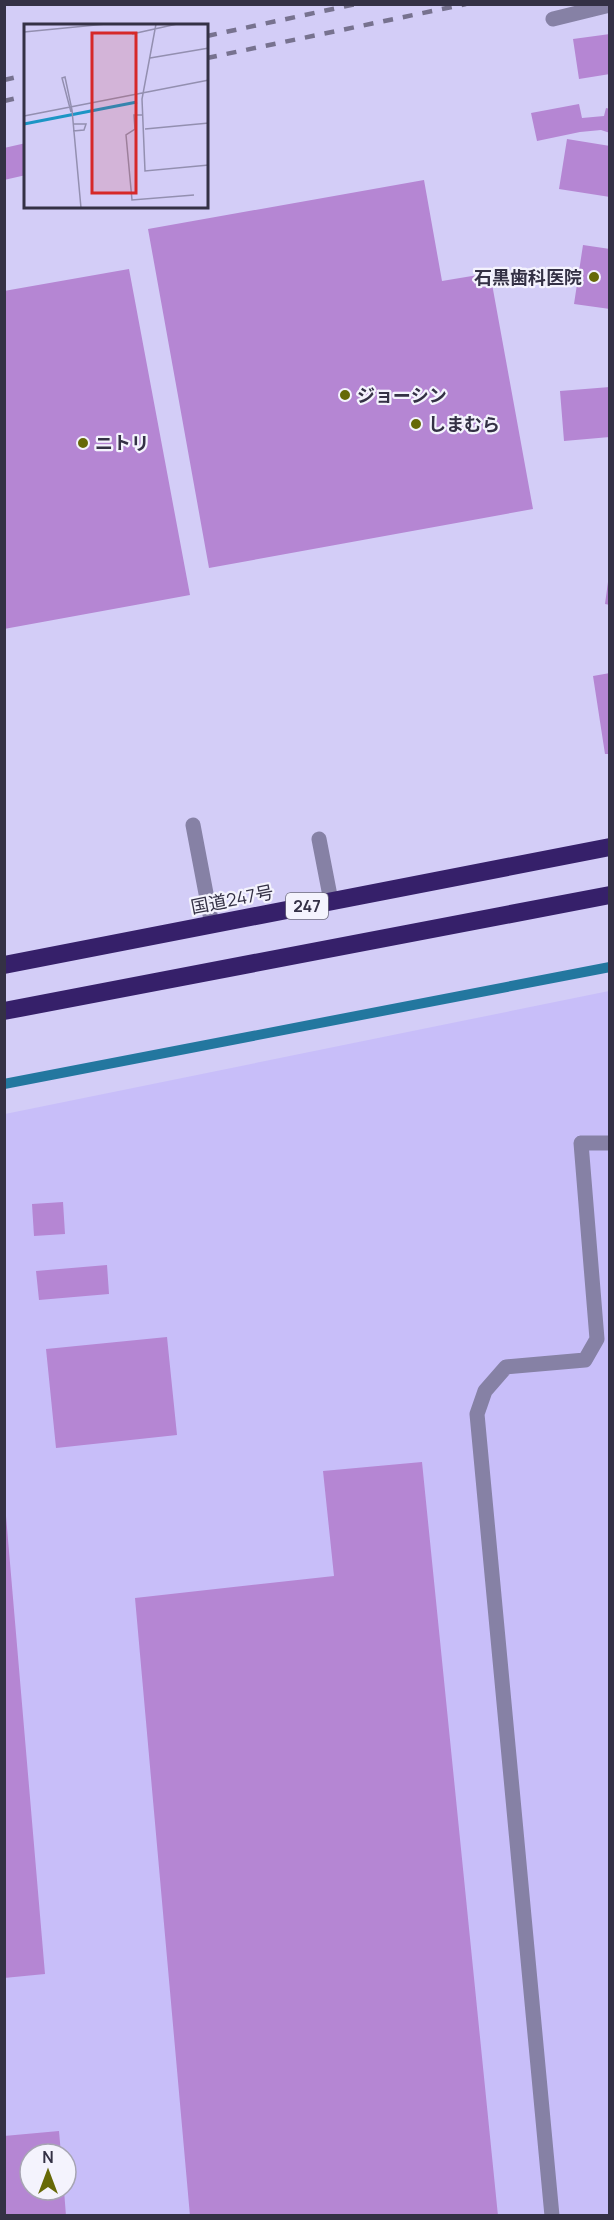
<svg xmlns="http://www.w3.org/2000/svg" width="614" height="2220" viewBox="0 0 614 2220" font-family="Manrope,'Noto Sans JP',sans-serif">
<rect width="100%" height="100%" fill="#d3cdf7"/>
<path fill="#c8bef9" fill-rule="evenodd" d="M609 991V2215L5 2216V1114ZM30 2154H66V2190H30Z"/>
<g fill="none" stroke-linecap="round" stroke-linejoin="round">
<path stroke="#23779f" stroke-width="10" d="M4 1084 610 967"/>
</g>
<path fill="#b586d3" d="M610 34V74L579 79 573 39Z
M579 104 582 118 604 116 606 108 610 109V133L601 130 580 132 537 141 531 113Z
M567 139 610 146V197L559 189Z
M26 143V175L4 180V148Z
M424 180 442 281 490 273 533 509 209 568 148 229Z
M583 245 610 249V309L574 304Z
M129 269 190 595 4 629V291Z
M610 387V437L564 441 560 391Z
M608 582H610V605L605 604Z
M610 673V754H605L593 676Z
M63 1202 65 1234 34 1236 32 1204Z
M107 1265 109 1294 39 1300 36 1271Z
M167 1337 177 1435 56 1448 46 1349Z
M422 1462 498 2216H190L135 1598 334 1576 323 1471Z
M6 1516 45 1974 4 1978V1517Z
M59 2131 61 2154H30V2190H64L66 2216H4V2136Z"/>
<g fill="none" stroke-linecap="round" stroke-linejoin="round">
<path stroke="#8681a5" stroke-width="15" d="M553 19 610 5
M193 825 212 925
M319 839 331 901
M552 2216 477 1414 485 1391 506 1367 585 1360 597 1339 581 1143H610"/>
<path stroke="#36206a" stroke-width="18" d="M4 965 610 847
M4 1011 610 895"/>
<path stroke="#77728f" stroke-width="4.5" stroke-dasharray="10 10" stroke-linecap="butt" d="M207 36 356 4
M207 58 466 4
M4 80 26 75
M4 101 26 96"/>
</g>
<g fill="#666907" stroke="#f4f3fd" stroke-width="2">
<circle cx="594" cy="277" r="6"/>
<circle cx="345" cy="395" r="6"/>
<circle cx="416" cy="424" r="6"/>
<circle cx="83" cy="443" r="6"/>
</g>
<g text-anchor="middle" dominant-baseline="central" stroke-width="4.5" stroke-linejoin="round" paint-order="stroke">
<rect fill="#f4f3fd" stroke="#6e6b7c" stroke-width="1.5" x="286" y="893" width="42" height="26" rx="4.5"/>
<g font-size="16" font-weight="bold" fill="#343145">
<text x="307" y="906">247</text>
</g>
<g font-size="18" font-weight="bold" fill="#343145" stroke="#f4f3fd" text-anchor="start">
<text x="582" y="277" text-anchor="end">石黒歯科医院</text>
<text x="357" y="395">ジョーシン</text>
<text x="428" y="424">しまむら</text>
<text x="95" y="443">ニトリ</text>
</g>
<g font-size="18" fill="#343145" stroke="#f4f3fd">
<text transform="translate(232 899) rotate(-11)">国道247号</text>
</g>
</g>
<g transform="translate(24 24)">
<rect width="184" height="184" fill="#d3cdf7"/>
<path fill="none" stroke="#1c95c5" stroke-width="3" d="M0 100 113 78"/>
<path fill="none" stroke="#938fb0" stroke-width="1.5" d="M132 0 118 75 121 147 185 141M0 8 82 0M108 10 153 0M126 34 185 24M47 88 38 54 41 53 48 86 57 184M118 91H110L111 105 102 111 108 176 170 171M0 92 185 56M49 100H62L60 106 49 107M121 105 185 99"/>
<path fill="#d62828" fill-opacity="0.15" stroke="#d62828" stroke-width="3" d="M68 9H112V169H68Z"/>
<rect width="184" height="184" fill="none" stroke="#343145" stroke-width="3"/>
</g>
<rect width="614" height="2220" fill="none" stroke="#343145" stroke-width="12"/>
<g transform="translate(48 2172)"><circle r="28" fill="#f4f3fd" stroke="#a7a5b3" stroke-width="1.5"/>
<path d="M0-4.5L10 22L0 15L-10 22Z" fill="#666907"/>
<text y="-9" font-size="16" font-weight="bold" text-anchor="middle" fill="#343145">N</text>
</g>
</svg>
